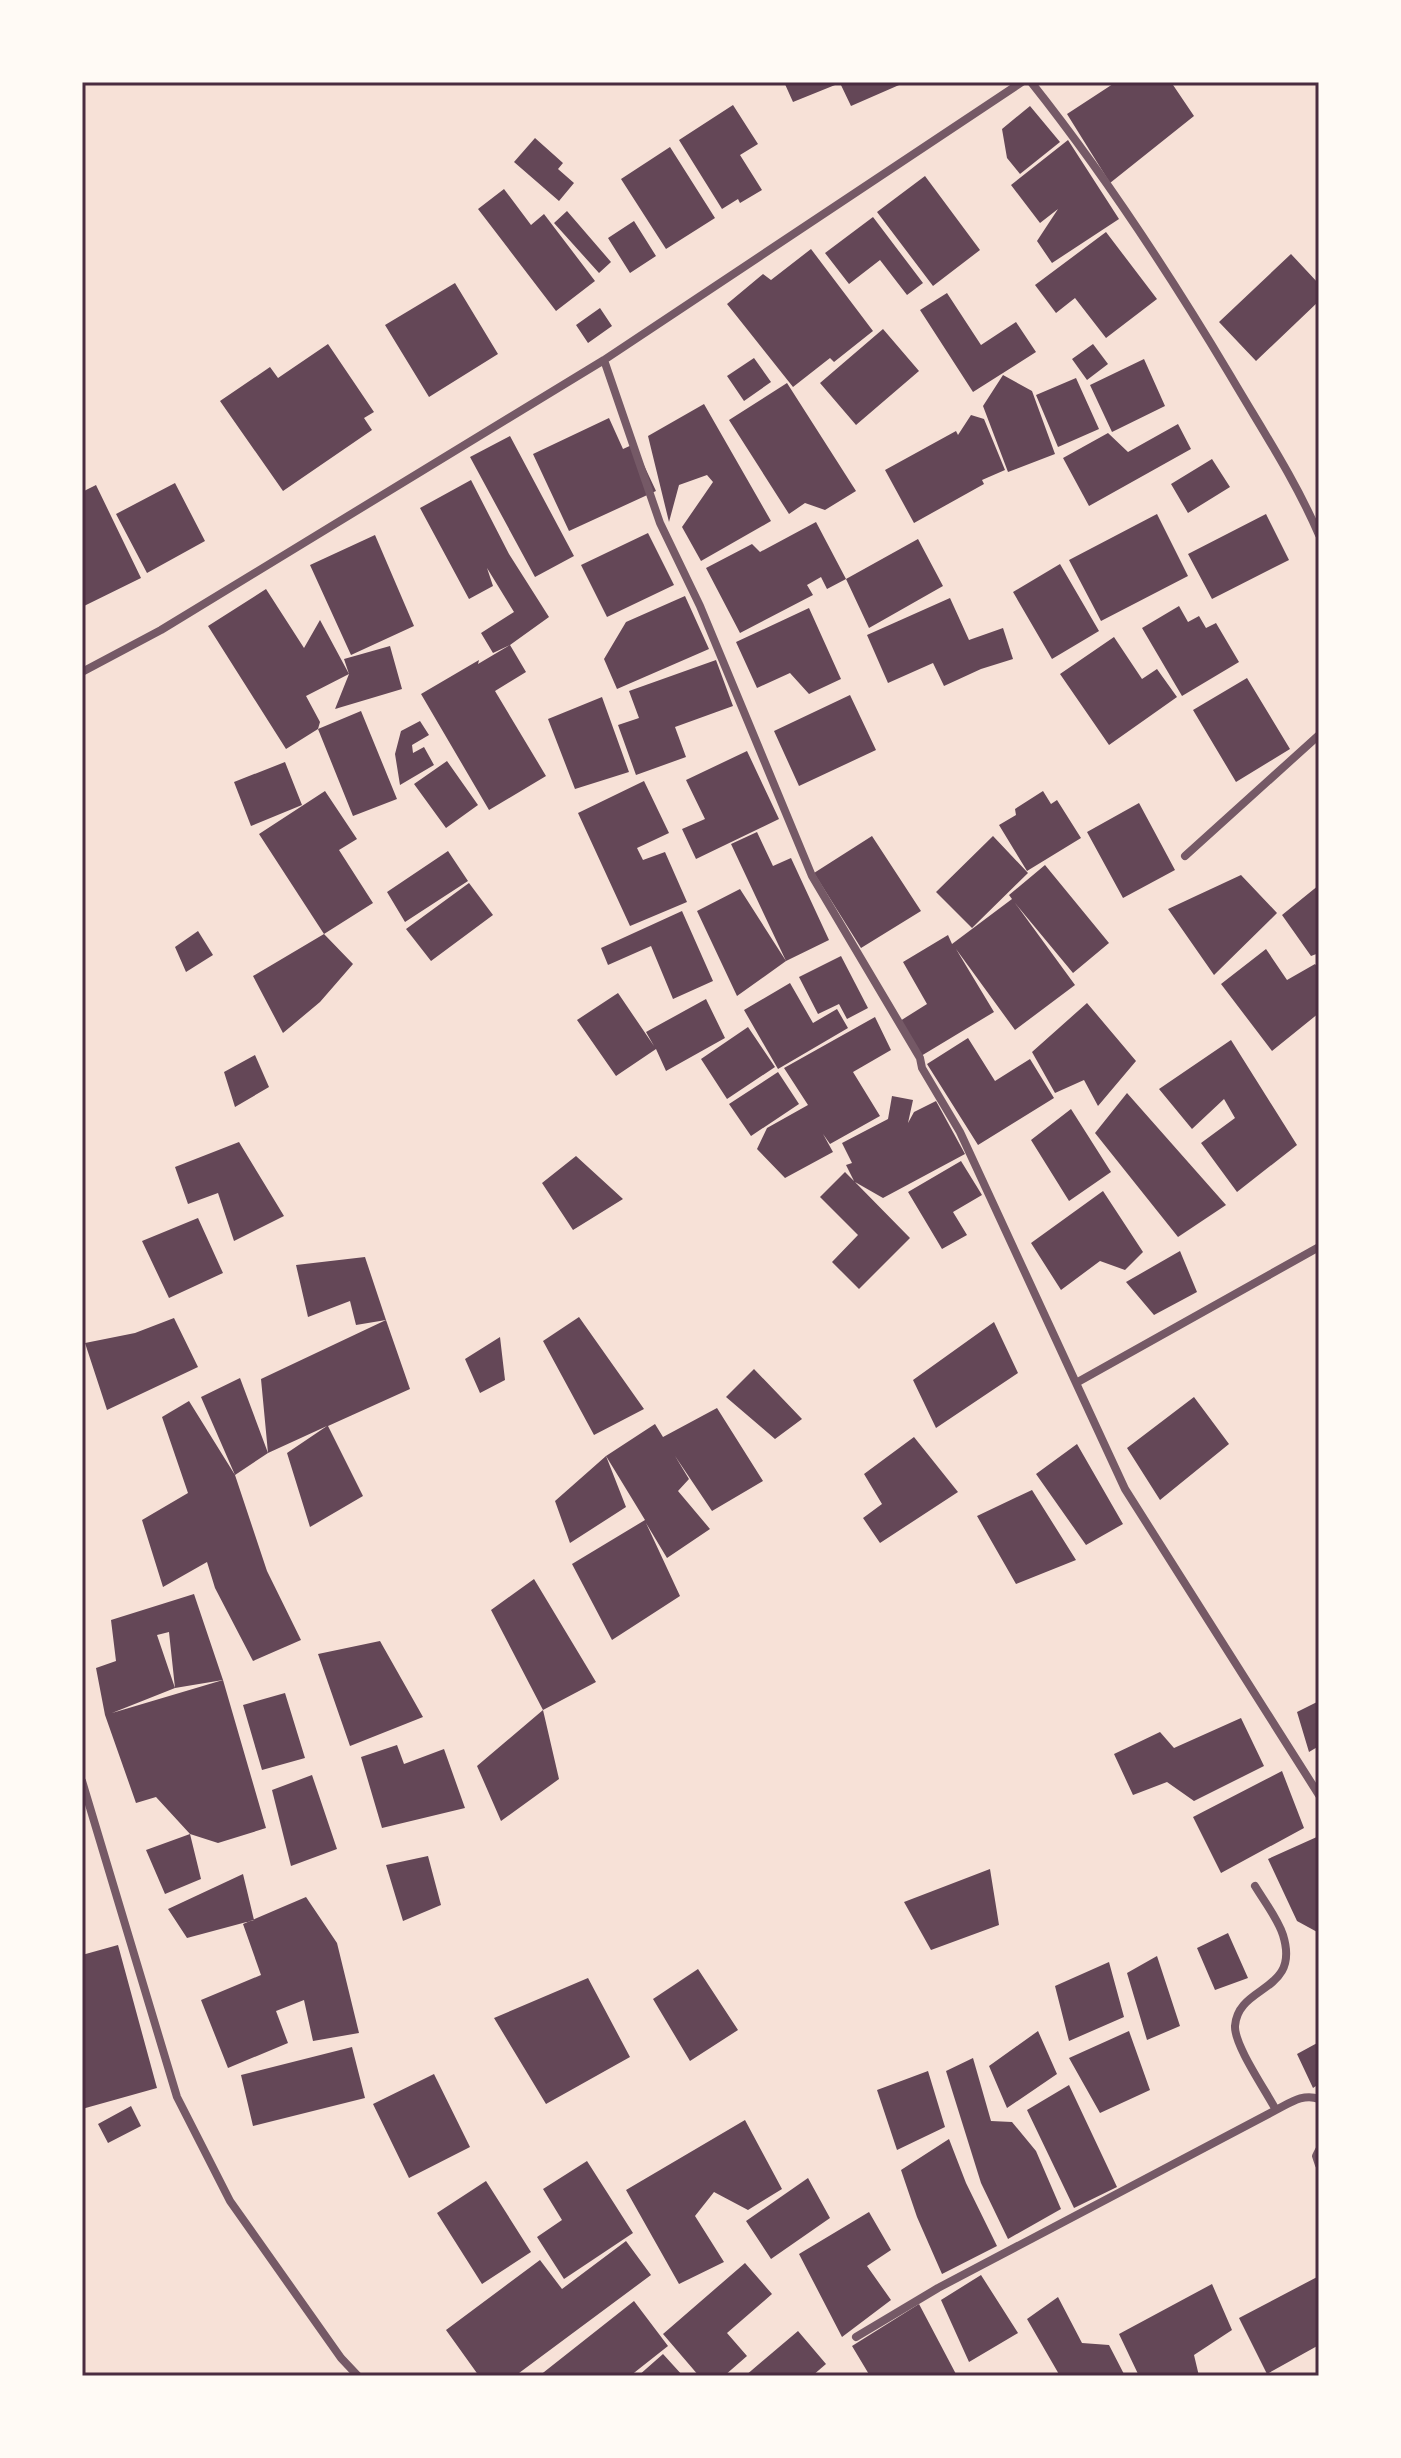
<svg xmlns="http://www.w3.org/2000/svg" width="1401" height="2458" viewBox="0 0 1401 2458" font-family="'Titillium Web',sans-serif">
<rect width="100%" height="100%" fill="#f7e1d7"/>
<path fill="#644757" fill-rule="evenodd" d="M784 82H906L851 106 840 83 793 102Z
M1116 82H1171L1194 116 1110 183 1067 114Z
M733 105 758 144 740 155 762 190 740 203 738 199 722 209 679 140Z
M1030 106 1060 142 1020 174 1007 158 1002 129Z
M535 138 563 163 558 169 574 183 559 201 514 162Z
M1068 140 1119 219 1052 263 1037 241 1058 209 1040 223 1011 185Z
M670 147 715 218 666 249 621 179Z
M925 176 980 250 933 286 877 212Z
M504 189 531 225 544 214 595 281 556 311 478 209Z
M567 211 611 262 599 273 554 223Z
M873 217 923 283 907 295 880 260 849 284 825 253Z
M634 221 656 256 630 273 608 238Z
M1106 232 1157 299 1106 338 1075 298 1056 313 1035 285Z
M811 249 873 331 834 362 830 358 793 387 727 304 763 274 771 280Z
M1291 254 1319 284V301L1256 361 1219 322Z
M455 283 498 354 429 397 385 325Z
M947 293 981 345 1016 322 1036 352 973 392 920 310Z
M600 308 612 326 588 343 576 325Z
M883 329 919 371 856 425 820 383Z
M328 344 374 412 364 418 372 430 283 491 220 401 270 367 278 378Z
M1093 344 1108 364 1087 380 1072 359Z
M754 358 771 382 744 401 727 376Z
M1144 359 1165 406 1112 432 1090 385Z
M1003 375 1032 391 1055 454 1008 472 983 406Z
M1076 378 1099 429 1058 447 1036 395Z
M787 383 856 491 825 510 805 503 789 514 729 420Z
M704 404 771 521 701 561 682 527 713 482 707 475 679 485 669 522 648 436Z
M971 415 984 419 1005 470 982 480 984 484 914 523 885 470 956 431 958 435Z
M609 418 623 449 634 444 656 491 569 531 533 454Z
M1178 424 1191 449 1089 506 1063 458 1108 433 1128 452Z
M510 436 574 556 535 577 470 457Z
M1212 459 1230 487 1188 513 1171 484Z
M471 480 509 554 549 617 510 645 493 653 481 633 514 612 487 568 493 586 469 599 420 508Z
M175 483 205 541 147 573 116 514Z
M96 485 141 578 82 607V492Z
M1157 514 1188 576 1101 621 1069 560Z
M1266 514 1289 560 1212 599 1188 554Z
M816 522 846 579 827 589 821 577 807 585 813 595 740 633 706 568 752 544 760 552Z
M648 533 674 585 607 617 581 565Z
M375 535 414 626 351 655 310 565Z
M918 539 943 586 869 628 846 579Z
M1060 564 1099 631 1052 659 1013 592Z
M266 589 304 648 320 620 349 674 344 659 390 646 402 689 335 709 349 674 306 696 320 722 318 729 361 711 397 799 353 816 318 729 286 749 208 626Z
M685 596 709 649 617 689 604 659 626 622Z
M950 598 969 640 1003 628 1013 659 981 669 944 686 933 663 888 683 867 635Z
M1179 606 1188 622 1199 616 1206 628 1216 623 1239 662 1182 696 1142 628Z
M809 608 841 679 809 694 790 673 757 688 736 642Z
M1114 637 1142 679 1157 669 1177 697 1109 745 1060 674Z
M510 645 526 672 495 691 546 776 489 810 421 694 479 660 478 664Z
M716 660 733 706 675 727 686 757 636 775 618 725 639 718 629 691Z
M1247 678 1290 749 1236 782 1193 710Z
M850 695 876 750 799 786 774 731Z
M602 697 629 772 575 789 548 719Z
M420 721 429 735 412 745 413 753 424 747 434 765 400 785 395 754 401 731Z
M747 751 779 819 696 859 682 829 705 819 686 780Z
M447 761 478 805 446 828 414 784Z
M285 762 302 805 251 826 234 782Z
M644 781 669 833 637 848 643 860 665 852 687 902 630 926 578 813Z
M325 791 357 839 339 850 373 903 324 934 259 834Z
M1043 791 1051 804 1057 800 1081 838 1027 871 999 825 1016 815 1015 809Z
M1139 803 1175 870 1123 898 1087 832Z
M757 832 773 866 791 858 829 940 786 961 737 996 697 911 740 889 786 961 731 844Z
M872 836 921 911 861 948 814 873Z
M993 836 1028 873 972 928 936 892Z
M448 851 468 881 405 922 387 892Z
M1045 865 1109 943 1073 973 1015 903 1075 985 1015 1030 956 949 994 1012 921 1056 900 1021 927 1004 903 962 948 935 952 944 1012 899 1009 895Z
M1241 875 1277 913 1214 975 1168 909Z
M469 883 493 915 431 961 406 929Z
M1319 885V953L1311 956 1282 915Z
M682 911 713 981 673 999 651 946 608 965 601 948Z
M198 931 213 955 186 972 175 947Z
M324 934 353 964 320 1002 283 1033 253 976Z
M1266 949 1287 980 1315 964 1319 969V1013L1272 1051 1221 984Z
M841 956 868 1008 847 1019 839 1004 818 1014 799 977Z
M790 983 813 1023 837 1009 848 1028 778 1069 744 1010Z
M618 993 654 1046 646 1032 706 999 725 1038 666 1071 656 1049 616 1076 577 1020Z
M1087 1003 1136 1061 1098 1106 1084 1080 1055 1093 1032 1052Z
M875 1017 891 1050 853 1072 880 1116 830 1144 823 1134 833 1152 785 1178 757 1149 767 1128 808 1105 784 1068Z
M748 1027 775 1067 727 1099 701 1059Z
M968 1038 995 1081 1030 1059 1054 1098 978 1145 927 1064Z
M1231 1040 1297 1145 1237 1192 1201 1143 1235 1118 1224 1099 1192 1129 1159 1089Z
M255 1055 269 1087 235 1107 224 1072Z
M778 1072 799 1104 751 1136 729 1104Z
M1127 1093 1226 1205 1178 1237 1095 1133Z
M892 1096 913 1100 908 1123 914 1112 936 1101 965 1154 883 1198 855 1182 910 1238 859 1289 832 1262 858 1235 820 1197 845 1172 854 1181 846 1165 852 1163 842 1143 888 1119Z
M1071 1109 1111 1172 1069 1201 1031 1140Z
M239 1142 284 1216 234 1241 218 1193 188 1204 175 1167Z
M576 1156 623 1199 573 1230 542 1183Z
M961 1161 982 1195 953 1212 967 1235 942 1249 908 1192Z
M1103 1191 1143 1252 1125 1270 1100 1261 1061 1290 1031 1243Z
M198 1218 223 1273 169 1298 142 1241Z
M1180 1251 1197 1292 1154 1315 1126 1282Z
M365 1257 386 1320 356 1325 350 1301 308 1317 296 1265Z
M579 1317 644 1409 594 1435 543 1341Z
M174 1318 198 1367 107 1410 85 1343 135 1333Z
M386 1320 410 1389 328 1426 363 1496 310 1527 287 1453 327 1426 268 1453 235 1475 201 1397 240 1378 268 1453 261 1379Z
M994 1322 1018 1373 936 1428 913 1380Z
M500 1337 505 1380 480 1393 465 1359Z
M754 1369 802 1419 775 1439 726 1397Z
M1194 1397 1229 1444 1160 1500 1127 1448Z
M189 1401 235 1475 267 1571 301 1640 253 1661 215 1588 207 1562 163 1587 142 1520 188 1493 162 1417Z
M717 1408 763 1481 712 1511 675 1456 689 1479 678 1491 710 1529 667 1558 646 1523 680 1596 612 1640 572 1564 645 1520 606 1456 655 1424 663 1437Z
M914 1437 958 1492 880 1543 863 1518 882 1504 864 1474Z
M1077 1444 1123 1524 1086 1545 1036 1474Z
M606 1456 626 1507 570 1543 555 1501Z
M1032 1490 1076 1560 1016 1584 977 1516Z
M534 1579 596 1682 543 1710 491 1610Z
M194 1594 223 1680 266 1828 218 1843 190 1834 201 1879 165 1894 146 1850 190 1834 156 1797 136 1803 105 1715 96 1668 116 1661 111 1620ZM169 1632 175 1688 223 1680 112 1713 175 1688 157 1635Z
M380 1641 423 1717 350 1746 318 1654Z
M285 1693 305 1758 262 1770 243 1705Z
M1319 1701V1746L1309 1752 1297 1712Z
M543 1710 559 1779 501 1821 477 1766Z
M1241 1718 1264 1766 1194 1801 1167 1782 1133 1795 1114 1754 1160 1732 1174 1748Z
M397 1745 404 1764 444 1749 465 1808 382 1828 361 1757Z
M1282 1771 1304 1828 1221 1873 1193 1817Z
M312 1775 337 1849 291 1866 272 1790Z
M1319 1836V1933L1297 1921 1268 1859Z
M428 1856 441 1905 403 1921 386 1865Z
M990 1869 999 1925 931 1950 904 1902Z
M243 1874 254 1920 187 1938 168 1909Z
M306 1897 337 1943 359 2033 313 2041 304 2000 276 2011 288 2043 228 2068 201 2000 261 1975 243 1924Z
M1228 1933 1248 1978 1215 1990 1197 1948Z
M118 1945 157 2088 82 2109V1955Z
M1157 1956 1180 2026 1147 2040 1127 1973Z
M1109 1962 1124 2017 1069 2041 1055 1986Z
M698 1969 738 2030 690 2061 653 1999Z
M588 1978 630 2057 546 2104 494 2018Z
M1038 2031 1057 2074 1007 2108 989 2066Z
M1129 2031 1150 2090 1100 2113 1069 2058Z
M1319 2042V2084L1313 2088 1297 2054Z
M352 2047 365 2098 253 2126 241 2075Z
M973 2058 991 2121 1012 2122 1036 2151 1061 2209 1008 2239 981 2183 946 2071Z
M928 2071 945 2127 897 2150 877 2090Z
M434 2074 470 2147 409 2178 373 2104Z
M1069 2085 1117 2187 1074 2208 1027 2110Z
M131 2106 141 2126 108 2143 98 2124Z
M745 2120 782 2189 748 2210 714 2192 695 2216 724 2262 679 2284 626 2190Z
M949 2139 966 2183 997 2246 942 2274 917 2217 901 2170Z
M587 2161 633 2233 564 2279 537 2237 562 2220 543 2189Z
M808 2178 830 2218 771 2259 746 2221Z
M486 2181 531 2252 482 2284 437 2213Z
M869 2212 891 2250 867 2266 891 2300 842 2337 799 2254Z
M626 2241 651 2275 515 2376H479L446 2330 540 2260 562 2289Z
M745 2263 772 2294 727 2333 747 2356 724 2376H699L663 2334Z
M981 2275 1018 2333 969 2362 941 2300Z
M1319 2276V2345L1267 2374 1239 2318Z
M1212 2284 1232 2330 1194 2355 1199 2376H1139L1119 2334Z
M1058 2297 1082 2343 1109 2345 1125 2376H1060L1027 2319Z
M634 2301 668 2346 630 2376H539Z
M919 2304 957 2376H870L852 2346Z
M798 2331 826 2364 812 2376H745Z
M663 2354 683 2376H638Z"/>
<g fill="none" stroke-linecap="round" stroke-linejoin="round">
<path stroke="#755966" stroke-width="8" d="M1031 82C1105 175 1169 273 1230 375 1261 428 1295 479 1319 535
M604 360 660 523 700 606 812 876 920 1058 922 1068 960 1132 1125 1489 1319 1795
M82 672 161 630 604 360 1022 82
M1185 856 1319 735
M1076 1383 1319 1247
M82 1781 177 2097 230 2201 341 2358 358 2376
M1255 1886C1264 1901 1278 1919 1283 1935 1301 1993 1238 1984 1235 2026 1234 2045 1266 2091 1276 2110
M1319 2150 1316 2156 1319 2165
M856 2337 938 2288 1276 2110C1290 2103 1303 2093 1319 2099"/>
</g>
<rect width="1401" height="2458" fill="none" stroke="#fffaf5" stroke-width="168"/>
<rect x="84" y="84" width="1233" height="2290" fill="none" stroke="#4a2c40" stroke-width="3"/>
</svg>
